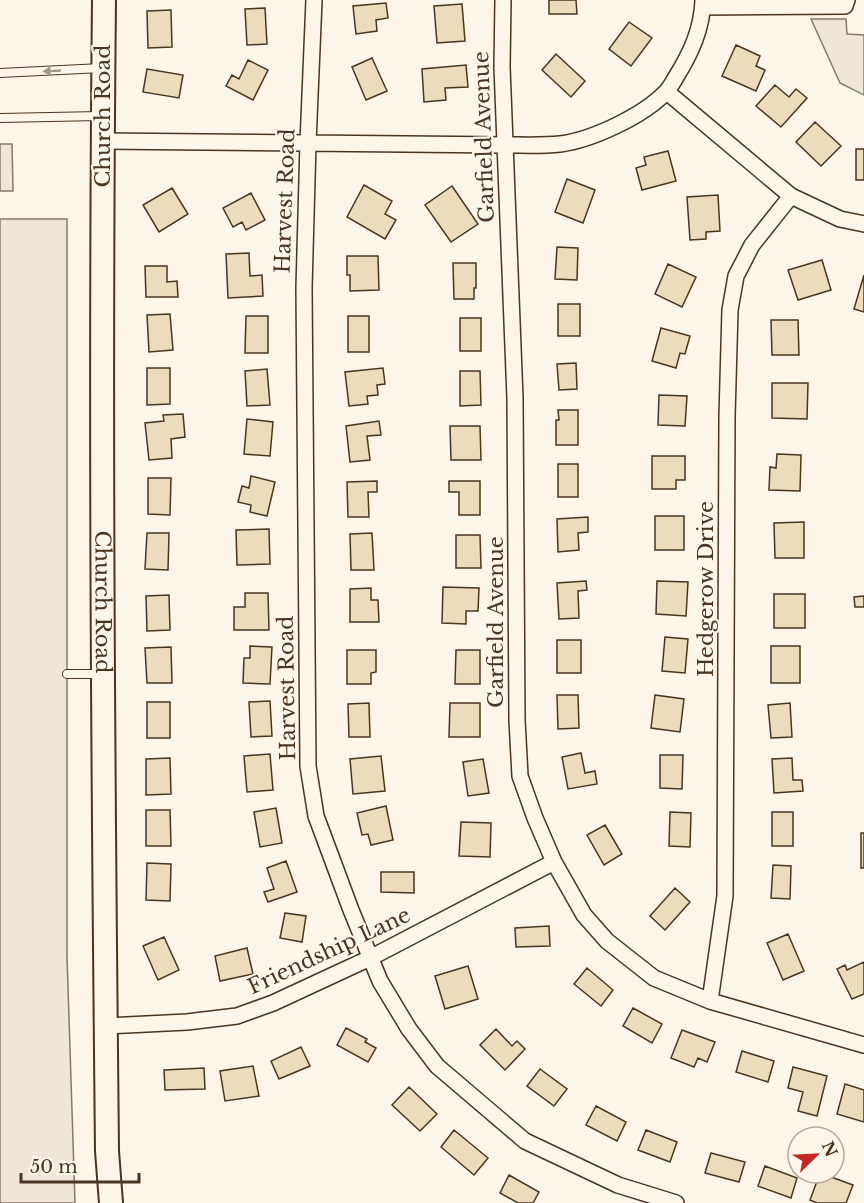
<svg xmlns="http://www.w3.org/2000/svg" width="864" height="1203" viewBox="0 0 864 1203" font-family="'Libre Baskerville',serif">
<rect width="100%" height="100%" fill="#fbf6e9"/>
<path fill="#ede6d9" stroke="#887966" stroke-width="1.5" d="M811 19H846L847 34 864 35V95L840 83Z
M0 144H12L13 191H0Z
M0 219H67V956L75 1203H0Z"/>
<path fill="#ecdcbc" stroke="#4a3520" stroke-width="1.5" d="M549 0H576L577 14H549Z
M386 3 388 18 376 20 377 31 356 34 353 6Z
M462 4 465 41 437 43 434 6Z
M265 8 267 44 247 45 245 9Z
M171 10 172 47 148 48 147 11Z
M629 22 652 38 631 66 609 49Z
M736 45 760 56 756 66 765 70 756 91 722 76Z
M556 54 585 81 571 97 542 70Z
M372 58 387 91 366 100 352 67Z
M248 60 268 70 253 100 226 86 232 75 239 79Z
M466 65 468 87 445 88 446 100 424 102 422 69Z
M147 69 183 75 179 98 143 92Z
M775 85 789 97 796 89 807 98 781 127 756 106Z
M815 122 841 146 821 166 796 142Z
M856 149H864V180H856Z
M668 151 676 181 642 190 636 168 646 165 644 157Z
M567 179 595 190 583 223 555 212Z
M364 185 392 201 385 214 396 220 385 239 347 217Z
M452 186 478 224 451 242 425 205Z
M172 188 188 214 159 232 143 205Z
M251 193 265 220 246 230 242 222 233 227 223 208Z
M718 195 720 231 706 232V239L690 240 687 197Z
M557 247 578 248 577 280 555 279Z
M249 253 250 276 262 275 263 296 228 298 226 254Z
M347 256H378L379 290 350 291V275H347Z
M822 260 831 290 798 300 788 270Z
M453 263H476V288H474V299H454Z
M668 264 696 277 682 307 655 294Z
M145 266H167V282L177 281 178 297H146Z
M864 275V312L854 309Z
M558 304H580V336H558Z
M170 314 173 350 149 352 147 315Z
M246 316H268V353H245Z
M348 316H369V352H348Z
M460 318H481V351H460Z
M771 320H798L799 355H772Z
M661 328 690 336 685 354 680 353 676 368 652 361Z
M576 363 577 389 559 390 557 364Z
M147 368H170V404L147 405Z
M383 368 385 384 377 385 378 395 367 396 368 404 349 406 345 372Z
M267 369 270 405 247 406 245 371Z
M460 371H480L481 405 460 406Z
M772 383H808L807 419 772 418Z
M659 395 687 396 685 426 658 425Z
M558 410H578V445H556V420H559Z
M183 414 185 437 171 439 172 458 149 460 145 423 164 421 163 415Z
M247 419 273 422 270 456 244 454Z
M379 421 381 435 367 436 370 460 350 462 346 426Z
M450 426H480L481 460H451Z
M777 454 801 455 800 491 769 490 770 467 776 468Z
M652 456H685V480H676V489H652Z
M558 464H578V497H558Z
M251 476 275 482 267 516 250 512 251 505 238 502 242 486 249 488Z
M148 478H171L170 515 148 514Z
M377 481V492H368L369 517H348L347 482Z
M449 481H480V515H459V492H449Z
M655 516H684V550H655Z
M588 517V532L578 533 579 550 558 552 557 519Z
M804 522V558H775L774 523Z
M269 529 270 564 237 565 236 530Z
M147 533H169L168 570 145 569Z
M372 533 374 570H351L350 534Z
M456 535H480L481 568H456Z
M586 581 587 590 578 591 579 618 559 619 557 583Z
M657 581 688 582 686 616 656 614Z
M443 587 479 588 478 611H466V624L442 623Z
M371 588V600H378L379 622H350V589Z
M245 593H268L269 630H234V607H245Z
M774 594H805V628H774Z
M169 595 170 630 147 631 146 596Z
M864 596V607H855L854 597Z
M665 637 688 639 685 673 662 671Z
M557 640H581V673H557Z
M250 646 272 647 270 684 243 683 244 658H250Z
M771 646H800V683H771Z
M171 647 172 683H147L145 648Z
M347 650H376V672L371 673V684H347Z
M456 650H480V684H455Z
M557 695H578L579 728 558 729Z
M655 695 684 699 680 732 651 728Z
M270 701 272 736 251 737 249 702Z
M147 702H170V738H147Z
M369 703 370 737H349L348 704Z
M450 703H480V737H449Z
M790 703 792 737 771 738 768 705Z
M581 753 585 773 595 771 597 784 568 789 562 757Z
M270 754 273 790 247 792 244 756Z
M660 755H683L682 789 660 788Z
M381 756 385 791 353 794 350 759Z
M170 758 171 794 146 795V759Z
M792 758 793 780H802L803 791 774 793 772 759Z
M483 759 489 793 468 796 463 762Z
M386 806 393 840 371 845 368 834 362 835 357 813Z
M276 808 282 843 260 847 254 812Z
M146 810H170L171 846H146Z
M670 812 691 813 690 847 669 846Z
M772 812H793V846H772Z
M461 822 491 823 490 857 459 856Z
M605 825 622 854 604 865 587 835Z
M861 833H864V868H861Z
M286 861 297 892 268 902 264 892 274 889 267 868Z
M147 863 171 864 170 901 146 900Z
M773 865 791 866 790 899 771 898Z
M381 872H414V893L381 892Z
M675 888 690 902 665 930 650 916Z
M285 913 306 916 302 942 280 938Z
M549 926 550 946 516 947 515 928Z
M788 934 804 971 783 980 767 943Z
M164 937 179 970 158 980 143 946Z
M247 948 253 974 220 981 215 956Z
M864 962V994L852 999 837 969 845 965 847 970Z
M468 966 478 999 445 1009 435 976Z
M587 968 613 990 601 1006 574 984Z
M633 1008 662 1024 652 1043 623 1026Z
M346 1028 367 1039 365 1042 376 1048 368 1062 337 1045Z
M496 1029 512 1046 517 1041 525 1049 505 1070 480 1045Z
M682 1030 715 1042 707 1062 698 1058 694 1067 671 1058Z
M301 1047 310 1066 279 1079 271 1061Z
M742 1051 774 1061 768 1082 736 1072Z
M253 1066 259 1096 225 1101 220 1071Z
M793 1067 827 1076 817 1116 798 1111 803 1092 788 1088Z
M204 1068 205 1089 165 1090 164 1070Z
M540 1069 567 1089 554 1106 527 1086Z
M845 1084 864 1090V1122L837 1114Z
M409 1087 437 1114 420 1131 392 1105Z
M596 1106 626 1122 617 1141 586 1125Z
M454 1130 488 1158 474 1175 441 1147Z
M646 1130 677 1142 670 1162 638 1150Z
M711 1153 745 1162 739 1182 705 1173Z
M765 1166 797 1178 791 1198 758 1186Z
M820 1173 853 1185 846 1203H817L810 1200Z
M509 1175 539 1192 533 1203H518L500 1193Z"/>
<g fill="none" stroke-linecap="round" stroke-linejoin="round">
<defs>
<path id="lane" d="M0 73 102 68
M0 118 100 116
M67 674H101"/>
<path id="street" d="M314 0 308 143 304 288 308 766 316 816 351 910 380 981 409 1029 437 1066 525 1141 618 1185 676 1203
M503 0 502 67 515 398 517 720 520 776 535 818 554 862 584 915 607 941 654 978 710 1001 864 1045
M703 7 845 6 847 0
M667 92 791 196 840 219 864 224
M103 141 505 145C523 145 542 146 560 144 592 140 643 116 666 92 670 88 673 82 676 77 691 53 702 29 703 0
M710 1001 725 896 727 416 730 310 736 276 752 245 791 196
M106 1026 187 1022 237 1016 273 1003 370 958 554 862"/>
<g id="primary">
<path id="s1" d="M104 0C100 384 103 767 107 1151L111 1203"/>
</g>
</defs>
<use href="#lane" stroke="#4a3520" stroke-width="10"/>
<use href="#street" stroke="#4a3520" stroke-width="18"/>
<use href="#primary" stroke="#4a3520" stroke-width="26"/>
<use href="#lane" stroke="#fbf6e9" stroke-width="8"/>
<use href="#street" stroke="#fbf6e9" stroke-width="15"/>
<use href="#primary" stroke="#fbf6e9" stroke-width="22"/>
</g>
<defs><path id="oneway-solid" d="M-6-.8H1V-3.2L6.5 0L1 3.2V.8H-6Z" transform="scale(1.5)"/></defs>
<use fill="#a29684" href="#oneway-solid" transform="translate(52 71) rotate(177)"/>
<g text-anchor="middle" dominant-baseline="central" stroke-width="4.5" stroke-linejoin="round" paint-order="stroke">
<g font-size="21" fill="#4a3520" stroke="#fbf6e9">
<text transform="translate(103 116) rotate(-90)">Church Road</text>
<text transform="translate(484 137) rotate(-92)">Garfield Avenue</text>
<text transform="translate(285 201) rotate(-88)">Harvest Road</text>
<text transform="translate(706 589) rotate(-90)">Hedgerow Drive</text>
<text stroke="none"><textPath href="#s1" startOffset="602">Church Road</textPath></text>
<text transform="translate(496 622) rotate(-90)">Garfield Avenue</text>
<text transform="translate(287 688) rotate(-91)">Harvest Road</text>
<text transform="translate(329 951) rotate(-25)">Friendship Lane</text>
</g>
</g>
<g transform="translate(816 1155) rotate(66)"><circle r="28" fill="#fbf6e9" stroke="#b4a999" stroke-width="1.5"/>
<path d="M0-4.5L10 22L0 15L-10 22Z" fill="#c62828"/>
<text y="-9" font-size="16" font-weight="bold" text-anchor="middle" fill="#4a3520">N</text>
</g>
<path d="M21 1173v9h118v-9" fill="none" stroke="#4a3520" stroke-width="3"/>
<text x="30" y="1173" font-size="18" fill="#4a3520" stroke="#fbf6e9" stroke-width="4.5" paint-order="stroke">50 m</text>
</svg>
